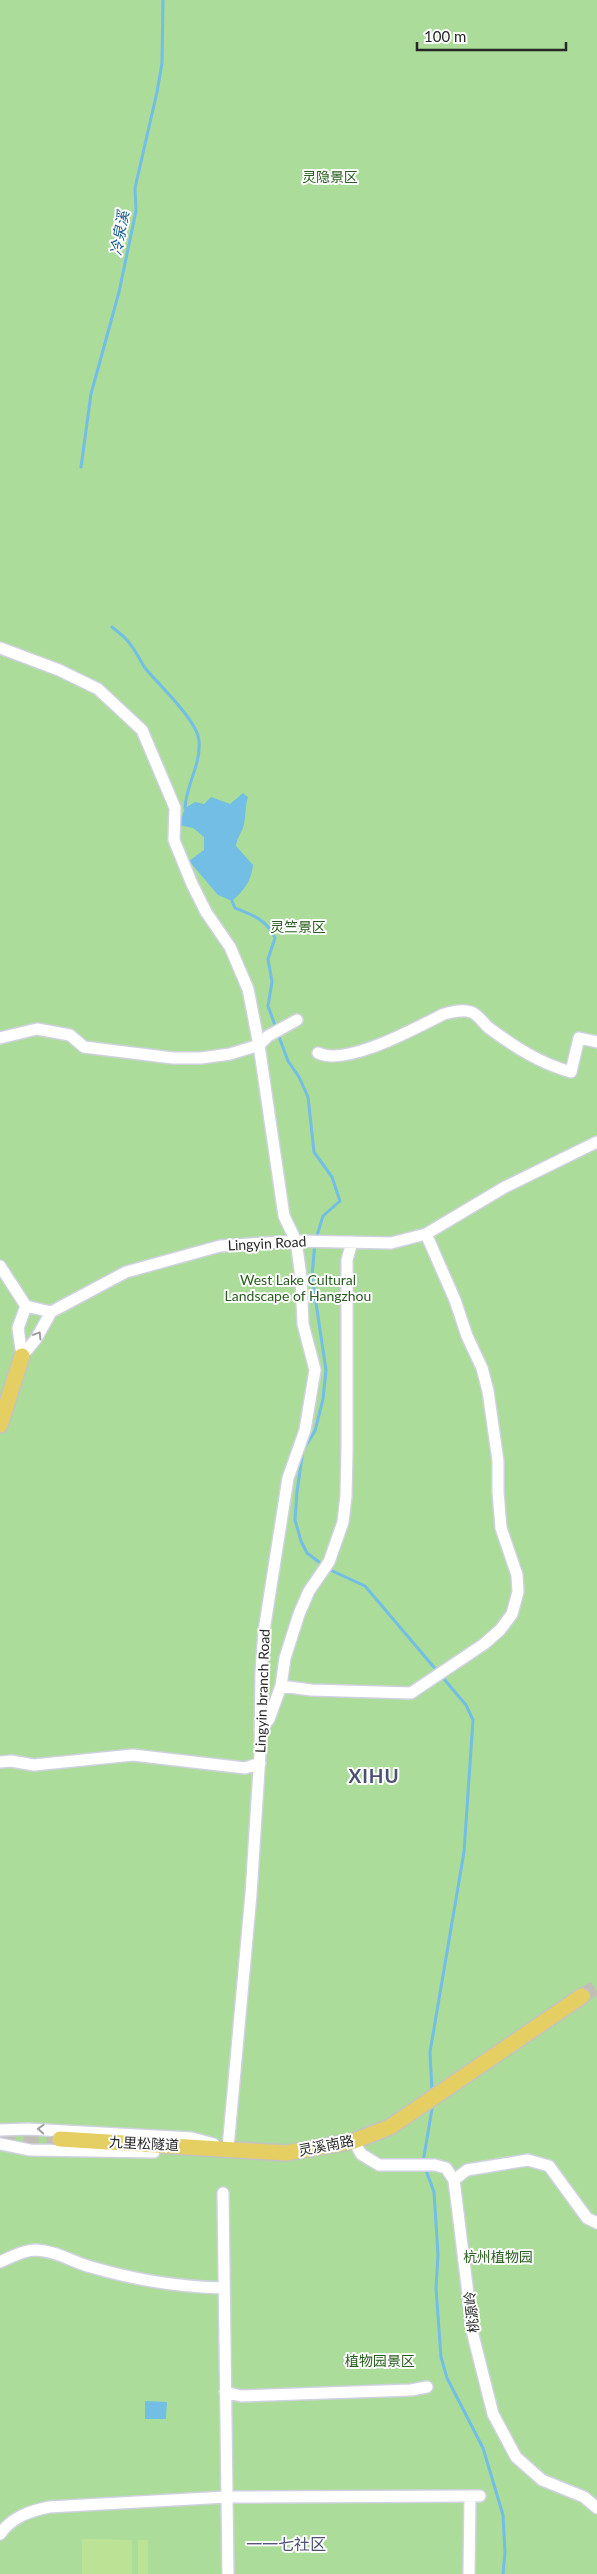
<svg xmlns="http://www.w3.org/2000/svg" width="597" height="2574" viewBox="0 0 597 2574" font-family="Lato,'Noto Sans SC',sans-serif">
<rect width="100%" height="100%" fill="#e9e3d9"/>
<path fill="#abdc99" d="M0 0H597V2574H0Z"/>
<path fill="#bce395" d="M82 2539 132 2540V2574H82Z
M138 2540H148V2574H138Z"/>
<path fill="#73bee4" d="M243 793 248 797C245 806 246 815 244 824 242 833 237 837 236 846L253 865C251 882 244 890 232 901L218 895 189 861 204 850V837L193 828 179 825 185 808 195 802 204 804 211 797 230 804Z
M145 2401 167 2402 166 2419H145Z"/>
<g fill="none" stroke-linecap="round" stroke-linejoin="round">
<path stroke="#73bee4" stroke-width="3" d="M81 467 91 394 119 292 136 211 135 188 157 92 162 63 163 0
M112 627C117 631 122 635 126 639 134 647 139 659 145 668 159 685 198 721 199 741 201 765 186 785 185 808
M232 901 235 908C253 915 267 920 275 938L268 959 272 982 268 1006 276 1028
M278 1034 288 1061 299 1077 308 1097 314 1152 332 1177 340 1201 323 1216 315 1242 312 1276 326 1370 323 1399 315 1431 303 1450 297 1492 295 1520 301 1541 307 1553 323 1565
M328 1569 365 1586 466 1705 473 1720 464 1852 430 2052 432 2092
M433 2103 423 2162 434 2192 438 2255 436 2288 441 2357 447 2378 483 2448 503 2515 505 2552 503 2574"/>
<path stroke="#c2bdb5" stroke-width="15" stroke-dasharray="15 8" stroke-linecap="butt" d="M582 1996 597 1987
M1 2133 60 2139"/>
<defs>
<path id="minor" d="M0 648 59 670 98 689 142 730 175 808 174 840 192 884 206 912 230 947 248 989 259 1045 284 1216 296 1241 301 1277 303 1324 315 1370 305 1430 288 1478 264 1631 261 1673 260 1754 251 1894 228 2148
M0 1038 37 1029 70 1035 84 1047 173 1058H201L230 1054 259 1045 268 1036 297 1020
M318 1053C347 1067 417 1027 444 1014 452 1012 463 1009 471 1012 478 1014 483 1023 489 1028 515 1047 539 1063 571 1072L579 1038 597 1042
M0 1266 26 1306
M26 1306 51 1312
M51 1312 126 1272 220 1246 296 1241 391 1243 426 1234 505 1187 597 1142
M22 1356 36 1339 51 1312
M22 1356 18 1328 26 1306
M281 1686 285 1658 299 1614 309 1591 329 1562 343 1522 346 1496 347 1451V1260L352 1242
M260 1730 269 1719 281 1686 311 1690 411 1693 484 1644 500 1630 512 1614 518 1592 517 1575 501 1528 498 1492V1461L488 1391 482 1368 467 1336 455 1300 426 1234
M0 1762 11 1761 34 1765 133 1755 245 1768 260 1763
M0 2130 28 2129 192 2138 214 2144
M354 2141 361 2154 379 2165H435L446 2168 454 2180 473 2335 493 2414 516 2457 542 2480 584 2497 597 2508
M0 2144 30 2150 154 2152
M454 2180 467 2170 528 2160 549 2166 587 2218 597 2223
M223 2193 228 2574
M0 2262C11 2257 24 2250 36 2250 57 2251 72 2262 91 2267 135 2280 179 2287 224 2288
M225 2392 241 2396 411 2390 427 2387
M0 2534C12 2517 30 2511 49 2507L226 2497 480 2496
M469 2574 470 2496"/>
<path id="major" d="M0 1425 22 1356
M60 2139 286 2153 354 2141 390 2127 582 1996"/>
</defs>
<use href="#minor" stroke="#cfd1df" stroke-width="14"/>
<use href="#major" stroke="#c3c3c3" stroke-width="18"/>
<use href="#minor" stroke="#fff" stroke-width="11"/>
<use href="#major" stroke="#e5cf62" stroke-width="15"/>
</g>
<defs><path id="oneway-chevron" d="M-2-3.5L2.5 0L-2 3.5" fill="none" stroke-width="1.6" stroke-linecap="round" stroke-linejoin="round" transform="scale(1.25)"/></defs>
<g stroke="#9e9e9e">
<use href="#oneway-chevron" transform="translate(38 1335) rotate(-59)"/>
<use href="#oneway-chevron" transform="translate(41 2129) rotate(-177)"/>
</g>
<g text-anchor="middle" dominant-baseline="central" stroke-width="4" stroke-linejoin="round" paint-order="stroke">
<g font-size="14" fill="#275d1e" stroke="#fff">
<text x="330" y="176">灵隐景区</text>
<text x="298" y="926">灵竺景区</text>
<text x="298" y="1279">West Lake Cultural<tspan x="298" dy="16">Landscape of Hangzhou</tspan></text>
<text x="498" y="2256">杭州植物园</text>
<text x="380" y="2360">植物园景区</text>
</g>
<g font-size="14" fill="#272727" stroke="#fff">
<text transform="translate(267 1243) rotate(-3)">Lingyin Road</text>
<text transform="translate(262 1691) rotate(-88)">Lingyin branch Road</text>
<text transform="translate(144 2143) rotate(3)">九里松隧道</text>
<text transform="translate(326 2145) rotate(-11)">灵溪南路</text>
<text transform="translate(471 2312) rotate(-96)">桃源岭</text>
</g>
<g font-size="15" font-style="italic" fill="#175b8b" stroke="#fff">
<text transform="translate(119 233) rotate(-80)">冷泉溪</text>
</g>
<g font-size="16" fill="#4b5073" stroke="#fff">
<text x="286" y="2543">一一七社区</text>
</g>
<g font-size="19" font-weight="bold" letter-spacing="1" fill="#4b5073" stroke="#fff">
<text x="374" y="1775">XIHU</text>
</g>
</g>
<path d="M417 42v8h149v-8" fill="none" stroke="#272727" stroke-width="2.5"/>
<text x="424" y="42" font-size="15" fill="#272727" stroke="#ffffff" stroke-width="4" paint-order="stroke">100 m</text>
</svg>
